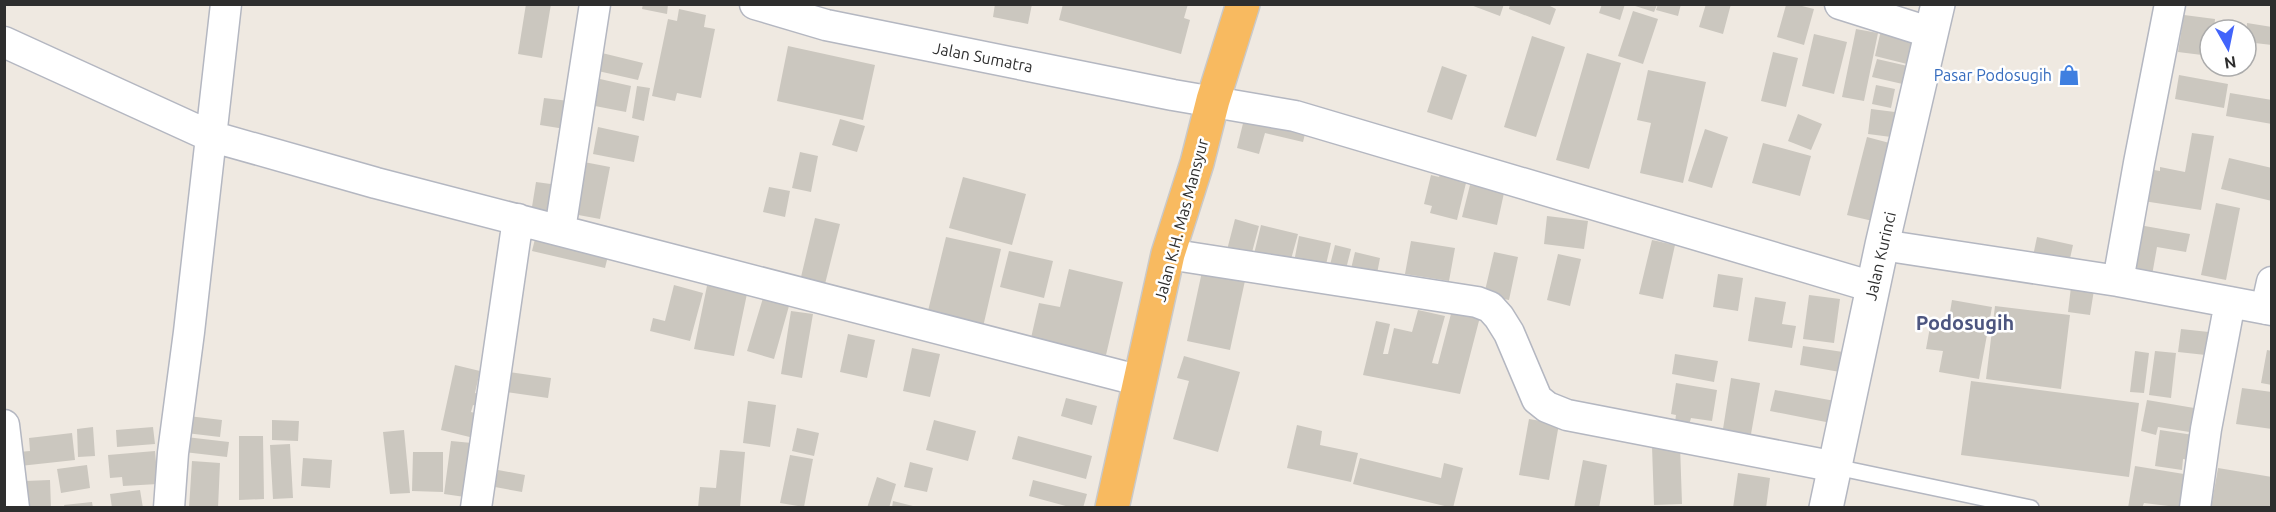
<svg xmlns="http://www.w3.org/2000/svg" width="2276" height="512" viewBox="0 0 2276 512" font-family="Ubuntu,sans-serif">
<rect width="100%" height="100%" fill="#efe9e1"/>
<path fill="#cbc7bf" d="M526 4H551L542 58 518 54Z
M643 4H668L667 14 642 9Z
M995 4H1032L1028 24 993 17Z
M1063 4H1188L1184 18 1190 20 1181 54 1059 20Z
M1468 4H1504L1500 16Z
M1510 4H1546L1556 9 1550 25 1509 9Z
M1602 4H1625L1620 20 1599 13Z
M1658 4H1681L1678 16 1656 10Z
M1706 4H1731L1723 34 1699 27Z
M1632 5H1657L1654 12Z
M1786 5H1798L1814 9 1804 45 1777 37Z
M679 9 706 15 704 27 715 29 701 98 677 93 675 101 652 96 668 19 677 21Z
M1633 11 1658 19 1643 64 1618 56Z
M2184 15 2215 19 2214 30H2210V56L2178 52Z
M2247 23 2272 27V45L2246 42Z
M1882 26 1918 35 1911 65 1875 56Z
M1856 29 1878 33 1864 101 1842 97Z
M1814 34 1847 42 1834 94 1802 86Z
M1532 36 1565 47 1536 137 1504 127Z
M788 46 875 65 863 120 777 101Z
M1773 52 1798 58 1786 107 1761 101Z
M602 53 643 63 638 80 598 71Z
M1587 53 1621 63 1589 169 1556 160Z
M1877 59 1912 67 1907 85 1872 77Z
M1442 66 1467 75 1452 120 1427 112Z
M1648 70 1706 82 1683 183 1640 173 1651 123 1637 120Z
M2179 75 2228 84 2224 108 2175 99Z
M600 79 631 86 626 112 595 106Z
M1876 85 1895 89 1891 108 1872 104Z
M637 86 650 88 644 121 632 118Z
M2230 93 2272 100V124L2226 116Z
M544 98 569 101 565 129 540 125Z
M1871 109 1903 113 1899 138 1868 134Z
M1246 111 1307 126 1303 142 1265 133 1259 154 1237 148Z
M1798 114 1822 124 1811 150 1788 141Z
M840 119 865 126 857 152 832 145Z
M598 127 639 136 634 162 593 154Z
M1705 129 1728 137 1712 188 1688 181Z
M2192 133 2214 136 2201 210 2137 200 2142 168 2160 171V167L2185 172Z
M1867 137 1897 145 1877 222 1847 215Z
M1763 143 1811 156 1800 196 1752 183Z
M800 152 818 156 811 192 792 188Z
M2229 158 2272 168V201L2221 189Z
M584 162 610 167 600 219 573 214Z
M1441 171 1461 176 1460 182 1466 183 1457 220 1430 213 1432 206 1424 204 1431 175 1439 177Z
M963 177 1026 194 1012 245 949 228Z
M1483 181 1504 193 1497 225 1462 217 1470 185 1482 187Z
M536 182 558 185 554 216 531 213Z
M769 187 790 191 785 217 763 212Z
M2216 203 2240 208 2226 280 2201 275Z
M1547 216 1588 221 1584 249 1544 244Z
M815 218 840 224 825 284 801 277Z
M1235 219 1259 226 1251 256 1227 250Z
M1261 225 1298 234 1290 263 1254 254Z
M2139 225 2190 234 2186 252 2157 247 2151 281 2130 278Z
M537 231 610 248 605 268 532 251Z
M1299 236 1331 243 1325 269 1294 262Z
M946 237 1001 249 983 327 927 315Z
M2037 237 2073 245 2069 263 2033 256Z
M1652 240 1675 245 1663 299 1639 294Z
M1411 241 1455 248 1449 281 1405 274Z
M1335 245 1351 249 1344 277 1328 273Z
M1009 251 1053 261 1044 298 1000 287Z
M1355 252 1380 258 1376 279 1350 273Z
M1494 252 1518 257 1509 300 1484 295Z
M1558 254 1581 259 1570 306 1547 300Z
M1203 267 1246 276 1230 350 1187 341Z
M1069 269 1123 282 1106 355 1031 338 1039 303 1060 307Z
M1718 274 1743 278 1738 311 1713 307Z
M708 281 748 289 734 356 694 349Z
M674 285 703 293 690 341 650 331 653 318 665 321Z
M2071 287 2094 290 2090 315 2068 312Z
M1809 295 1840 299 1834 343 1803 339Z
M1755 297 1786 302 1782 324 1796 326 1792 348 1748 341Z
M763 298 789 306 774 359 747 351Z
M1952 300 1992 307 1979 379 1939 372 1943 351 1926 349 1930 327 1947 330Z
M1995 306 2070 315 2061 389 1986 379Z
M1418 310 1445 316 1432 363 1438 364 1452 310 1480 317 1460 394 1363 375 1376 321 1390 324 1383 354H1388L1394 328 1412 332Z
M791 311 813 314 802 378 781 374Z
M2181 329 2218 333 2215 356 2178 352Z
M848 334 875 340 867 378 840 372Z
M1803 346 1843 352 1840 372 1800 365Z
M912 348 940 354 930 397 903 391Z
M2267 350 2272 351V385L2261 383Z
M2135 351 2149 353 2144 393 2130 392Z
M2155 351 2176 353 2171 398 2149 395Z
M1675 354 1718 361 1714 382 1672 374Z
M1184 356 1240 372 1218 452 1173 439 1189 381 1177 378Z
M455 365 480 371 475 393 488 396 485 408 473 405 471 412 487 416 482 440 441 430Z
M509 372 551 378 548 398 506 392Z
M1731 378 1760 383 1751 434 1723 429Z
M1971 381 2139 403 2129 477 1961 455Z
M1676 383 1717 390 1712 421 1691 418 1689 425 1675 422 1676 415 1671 414Z
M2242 388 2272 392V429L2236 424Z
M1775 390 1835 401 1831 423 1770 411Z
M1066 398 1097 406 1092 425 1061 416Z
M2147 400 2206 410 2202 434 2158 427 2156 435 2141 431Z
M748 401 776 405 770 447 743 443Z
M188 416 222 420 220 437 186 433Z
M1529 419 1559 424 1549 480 1519 475Z
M272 420 299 421 298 441 272 440Z
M934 420 976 431 968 461 926 450Z
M1297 425 1322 431 1320 445 1358 453 1351 482 1287 468Z
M93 427 95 456 78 457 77 429Z
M153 427 155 444 117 447 116 430Z
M797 428 819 433 814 456 792 451Z
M404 430 410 493 390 494 383 432Z
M2160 430 2200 436 2196 461 2183 459 2182 470 2155 466Z
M72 433 75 460 20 466 18 452 30 451 29 438Z
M239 436H263L264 499 239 500Z
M1018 436 1092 456 1086 479 1012 459Z
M186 437 229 442 227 457 184 452Z
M451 441 472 443 465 497 444 494Z
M290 444 293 498 273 499 270 445Z
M1680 445 1682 504 1654 505 1652 446Z
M720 450 745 452 740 508H698L700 487 716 488Z
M155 451 158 484 123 486 122 477 110 478 108 455Z
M413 452H443V492L412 491Z
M790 455 813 459 804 507 780 503Z
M303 458 332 460 330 488 301 486Z
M1360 458 1441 478 1444 463 1463 468 1453 508 1353 484Z
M1583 460 1607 465 1599 508H1574Z
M192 461 220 463 218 508H189Z
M910 462 933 468 927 492 904 487Z
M87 465 90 488 61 493 57 469Z
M2135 466 2190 475 2185 508 2144 503 2142 508H2128Z
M2218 468 2272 477V508H2211Z
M498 470 525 475 522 492 495 487Z
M1738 473 1770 478 1766 508H1733Z
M877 477 896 484 889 508H867Z
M50 480 51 508H26L25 481Z
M1033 480 1087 494 1083 508H1073L1029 496Z
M140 490 143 508H112L110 494Z
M893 501 917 507V508H892Z
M92 502 93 508H65L64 505Z"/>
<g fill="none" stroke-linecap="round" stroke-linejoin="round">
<defs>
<path id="service" d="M1836 467 2031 508"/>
<path id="minor" d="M755 4 826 25 1173 95 1295 116 1873 287
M1840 4 1932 33
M4 42 210 136 376 183 1141 381
M560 230 595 4
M1882 245 2118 281 2272 310
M1168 254 1477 302 1490 307 1499 317 1509 333 1537 399 1547 407 1567 415 1836 467
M2118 281 2139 163 2170 4
M2266 309 2272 282
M4 425 14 508
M169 508 173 453 189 332 226 4
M476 508 518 219
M2195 508 2206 429 2230 302"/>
<path id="tertiary" d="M1826 508 1882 245 1938 4"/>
<path id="trunk" d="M1112 508 1168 254 1197 163 1213 100 1243 4"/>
</defs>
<use href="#service" stroke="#b4b7c1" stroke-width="18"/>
<use href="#minor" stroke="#b4b7c1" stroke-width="33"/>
<use href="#tertiary" stroke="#b4b7c1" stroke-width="36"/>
<use href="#trunk" stroke="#c9c9c9" stroke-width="36"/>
<use href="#service" stroke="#fff" stroke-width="15"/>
<use href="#minor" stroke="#fff" stroke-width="30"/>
<use href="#tertiary" stroke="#fff" stroke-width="33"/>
<use href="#trunk" stroke="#f8ba60" stroke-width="33"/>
</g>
<defs>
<symbol id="shop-bare" viewBox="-9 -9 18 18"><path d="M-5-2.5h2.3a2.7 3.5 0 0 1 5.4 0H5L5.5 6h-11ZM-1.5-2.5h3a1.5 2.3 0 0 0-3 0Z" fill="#3f7fe0" stroke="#fff" stroke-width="2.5" paint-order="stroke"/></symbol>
</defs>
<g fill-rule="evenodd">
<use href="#shop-bare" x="2054" y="60" width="30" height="30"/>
</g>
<g text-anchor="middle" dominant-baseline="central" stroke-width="5" stroke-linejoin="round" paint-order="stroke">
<g font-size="16" fill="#2e2e2e" stroke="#fff">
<text transform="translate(983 57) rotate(11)">Jalan Sumatra</text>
<text transform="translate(1181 220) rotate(-75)">Jalan K.H. Mas Mansyur</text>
<text transform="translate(1880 256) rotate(-77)">Jalan Kurinci</text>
</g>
<g font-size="16" fill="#366cbe" stroke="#fff" text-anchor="end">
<text x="2052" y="75">Pasar Podosugih</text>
</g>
<g font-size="20" font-weight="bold" fill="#4d5680" stroke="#fff">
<text x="1965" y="322">Podosugih</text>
</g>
</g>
<rect width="2276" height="512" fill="none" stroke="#2e2e2e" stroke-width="12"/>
<g transform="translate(2228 48) rotate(171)"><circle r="28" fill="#ffffff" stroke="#ababab" stroke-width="1.5"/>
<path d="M0-4.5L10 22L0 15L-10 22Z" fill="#4264fb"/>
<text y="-9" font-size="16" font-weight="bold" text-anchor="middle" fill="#2e2e2e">N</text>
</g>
</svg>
